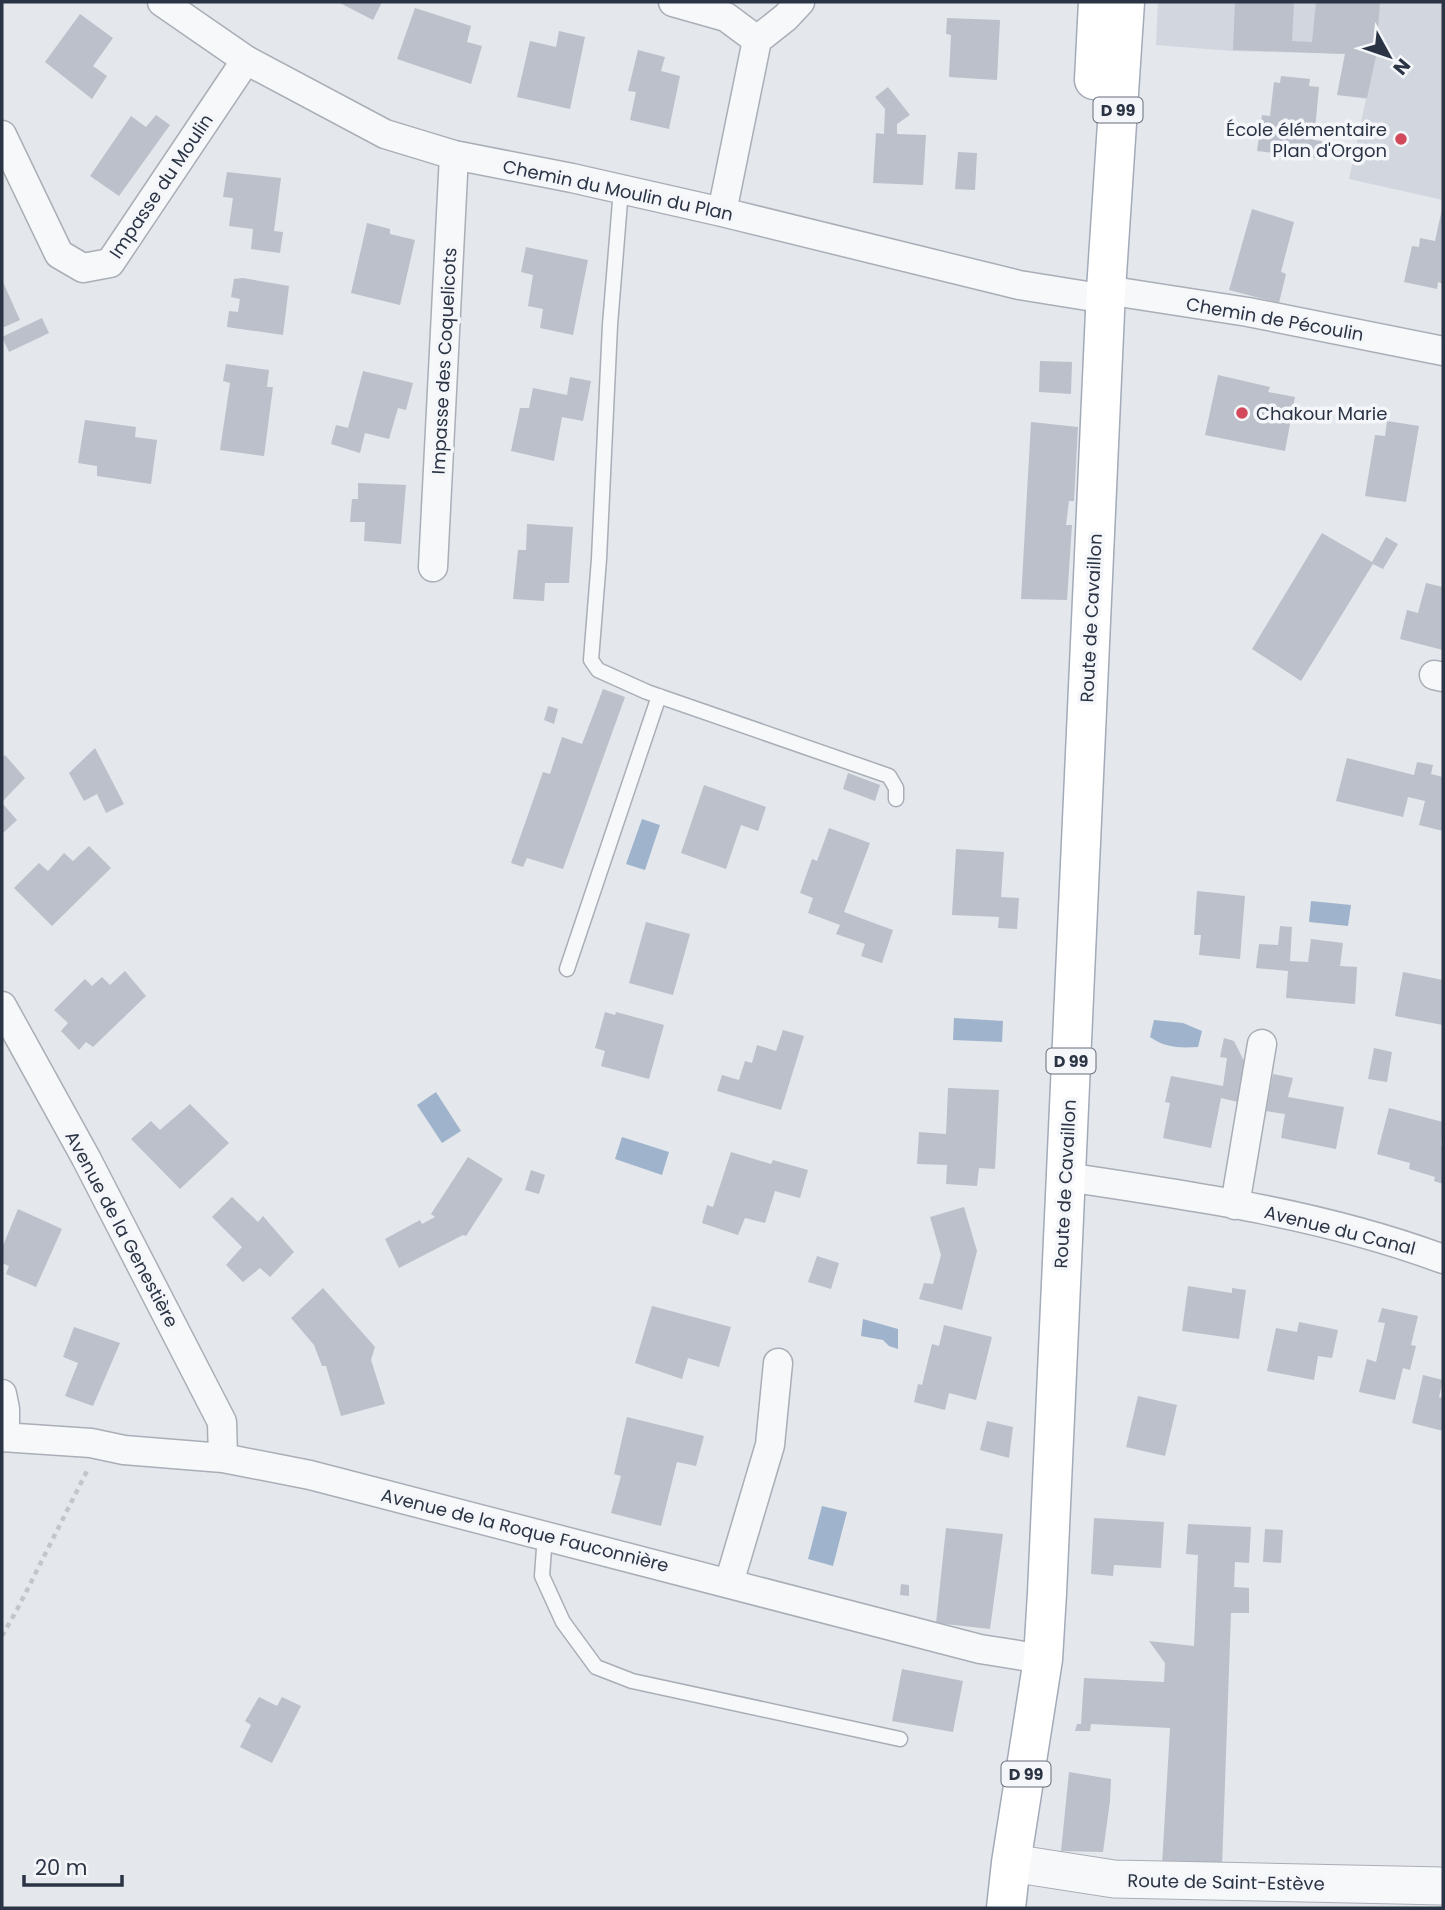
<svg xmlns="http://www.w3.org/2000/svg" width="1445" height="1910" viewBox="0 0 1445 1910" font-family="Poppins,sans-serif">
<rect width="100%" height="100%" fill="#e4e7ec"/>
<path fill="#d2d6de" d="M1158 2H1443V200L1349 179 1366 99 1337 95 1345 54 1232 51 1156 45Z"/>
<path fill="#9fb4cc" d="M642 819 660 825 645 870 626 864Z
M1311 901 1351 905 1348 926 1309 922Z
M954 1018 1003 1021 1002 1042 953 1040Z
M1154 1020 1183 1023 1202 1031 1198 1047C1180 1048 1165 1048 1150 1037Z
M436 1092 461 1131 442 1143 417 1105Z
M622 1137 669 1152 662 1175 615 1159Z
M863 1319 898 1329V1349L889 1346 883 1340 861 1336Z
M822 1506 847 1512 833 1566 808 1559Z"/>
<path fill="#bbc0ca" d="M338 2H382L373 20Z
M1235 2H1294L1292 41 1312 42 1316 2H1380L1376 56 1367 98 1337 95 1345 54 1233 50Z
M415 8 471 26 467 42 482 46 471 84 397 59Z
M80 14 113 38 93 66 107 76 92 99 45 62Z
M947 18 1000 20 997 80 949 77 951 35 946 34Z
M559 31 585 37 570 109 517 97 530 41 556 47Z
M638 50 665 57 661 71 680 76 669 129 630 120 636 92 628 91Z
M1281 76 1310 79 1309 86 1319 87 1314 140 1327 142 1325 159 1257 151 1262 115 1270 116 1274 82 1280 83Z
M888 87 910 115 897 124V134L926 135 923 185 873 183 876 133 884 134 885 109 875 97Z
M156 115 170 125 119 196 90 176 131 116 146 127Z
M958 152 977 153 975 190 955 189Z
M227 172 281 178 274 231 283 232 280 253 251 249 253 229 229 226 233 198 223 197Z
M1252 209 1294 222 1281 272 1286 274 1279 303 1229 290Z
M1442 209 1443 284 1438 282 1437 289 1404 282 1412 246 1419 247 1420 238 1435 241Z
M367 223 390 229V234L415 240 400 305 351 293Z
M526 247 588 260 573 335 540 328 543 309 528 306 533 275 521 272Z
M243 278 289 286 283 335 227 327 229 311 238 312 240 299 231 297 234 279Z
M2 280 20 320 2 328Z
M42 318 49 333 9 352 2 337Z
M1040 361 1072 362 1071 394 1039 392Z
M226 364 269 370 267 387H273L264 456 220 450 230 383 223 381Z
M363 371 413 383 406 410 398 408 389 439 365 433 360 453 331 444 336 425 348 428Z
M1218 375 1270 387 1268 392 1295 397 1285 451 1205 435Z
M570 377 591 381 583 421 562 417 554 461 511 451 520 408H529L533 388 567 395Z
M85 420 136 427 135 437 157 440 151 484 97 476V466L78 463Z
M1387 421 1419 426 1406 502 1365 496 1375 435 1385 436Z
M1031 422 1078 427 1074 501H1069L1066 525H1072L1067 600 1021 599Z
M358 483 406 485 401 544 364 541 365 522H350L352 499H358Z
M527 524 573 527 569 583H545L544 601 513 599 518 550H526Z
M1322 533 1372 562 1386 537 1398 544 1383 569 1373 564 1301 681 1252 649Z
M1426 583 1443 587V650L1400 639 1407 610 1418 613Z
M603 689 625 697 563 869 527 858 523 867 511 863 543 772 550 774 562 737 582 744Z
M548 706 558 709 554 724 544 720Z
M95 748 124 804 106 813 97 794 84 801 69 773Z
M5 755 25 778 2 802V758Z
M1347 758 1414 775 1417 762 1433 765 1431 774 1443 777V831L1419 825 1425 801 1408 797 1403 817 1336 801Z
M848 773 880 785 875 801 843 789Z
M704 785 766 807 758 831 741 825 726 869 681 853Z
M2 803 17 820 2 834Z
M829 828 870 843 844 912 893 930 882 963 861 956 865 944 836 934 840 925 808 913 813 898 800 893 812 859 817 861Z
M89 846 111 868 52 926 14 888 39 863 48 871 64 853 73 861Z
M956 849 1004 852 1001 897 1019 898 1017 929 998 928 999 917 952 915Z
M1197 891 1245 896 1240 959 1199 955 1201 935H1194Z
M646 922 690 934 673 995 629 983Z
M1280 926 1292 927 1290 961 1308 962 1311 939 1343 943 1340 966 1357 967 1355 1004 1286 998 1288 971 1256 968 1259 944 1278 945Z
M125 971 146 996 93 1047 86 1042 79 1050 61 1031 68 1023 54 1010 85 979 92 986 102 977 110 985Z
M1403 972 1443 980V1025L1395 1016Z
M605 1012 615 1015 616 1012 664 1025 649 1079 601 1066 605 1051 595 1048Z
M783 1030 804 1036 781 1110 717 1091 722 1075 739 1080 745 1061 752 1063 757 1045 776 1051Z
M1224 1038 1234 1041 1245 1063 1238 1102 1221 1098 1211 1148 1163 1138 1170 1103 1165 1102 1171 1076 1223 1086 1227 1058 1220 1057Z
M1374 1048 1392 1052 1387 1082 1368 1079Z
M1273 1074 1293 1078 1288 1097 1344 1107 1336 1149 1281 1138 1285 1114 1266 1111Z
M948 1088 999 1090 995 1169 979 1168 977 1186 946 1184 947 1165 917 1164 919 1132 946 1134Z
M190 1104 229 1143 180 1189 131 1139 151 1121 160 1130Z
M1389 1108 1443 1122 1441 1146 1443 1147V1184L1434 1181 1435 1177 1409 1169 1410 1163 1377 1154Z
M731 1152 771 1164 773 1160 808 1170 800 1198 775 1191 765 1223 745 1218 738 1235 702 1223 707 1205 713 1207Z
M468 1157 503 1179 466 1236 463 1235 399 1268 385 1239 420 1220 422 1224 435 1217 431 1214Z
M531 1170 545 1175 539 1194 525 1190Z
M232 1197 258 1222 263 1216 294 1252 270 1277 260 1268 243 1282 226 1265 242 1247 212 1217Z
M964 1207 977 1251 962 1310 919 1299 924 1283 933 1284 941 1255 930 1217Z
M18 1209 62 1229 36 1287 6 1274 9 1266 2 1263V1248Z
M817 1256 839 1263 831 1289 808 1282Z
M1188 1286 1232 1293V1288L1246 1290 1239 1339 1182 1331Z
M323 1288 375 1347 371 1360 385 1404 341 1416 326 1366H322L314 1345 291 1318Z
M652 1306 731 1327 719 1367 688 1358 682 1379 635 1363Z
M1382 1308 1418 1316 1411 1345 1416 1346 1410 1370 1403 1368 1395 1400 1359 1392 1367 1359 1376 1362 1385 1323 1378 1322Z
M1299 1322 1338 1330 1332 1358 1318 1356 1314 1380 1267 1371 1276 1328 1297 1332Z
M944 1325 992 1337 976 1400 949 1393 945 1410 914 1402 918 1384 922 1385 932 1344 939 1346Z
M74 1327 120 1343 93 1406 65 1396 78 1363 63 1357Z
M1423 1375 1443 1380 1439 1397 1443 1398V1431L1412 1423Z
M1138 1396 1177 1405 1165 1456 1126 1447Z
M627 1417 704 1436 696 1466 677 1462 661 1526 611 1513 621 1476 614 1474Z
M987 1421 1013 1427 1009 1458 980 1450Z
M1094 1518 1164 1522 1161 1568 1114 1565 1113 1576 1091 1574Z
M1188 1524 1251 1527 1249 1563 1235 1562 1234 1587 1249 1588V1613H1231L1222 1867 1162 1865 1170 1728 1091 1724 1090 1731H1075L1077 1724H1081L1084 1678 1164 1682 1165 1663 1149 1641 1194 1646 1198 1555 1186 1554Z
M946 1528 1003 1534 990 1629 936 1623Z
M1265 1529 1283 1530 1281 1563 1263 1562Z
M901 1584 909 1585V1596L900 1595Z
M902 1669 963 1681 953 1732 892 1721Z
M259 1697 277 1706 282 1697 301 1706 272 1763 240 1747 251 1725 245 1721Z
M1069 1772 1111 1779 1110 1801 1103 1852 1061 1851Z"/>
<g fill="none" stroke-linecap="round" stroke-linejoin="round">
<defs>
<path id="service" d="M621 189 610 325 599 559 591 660 598 670 647 692 889 776 896 788V799
M567 969 659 696
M545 1535 542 1576 563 1622 596 1667 632 1681 900 1739"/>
<path id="minor" d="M162 2 246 60 385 134 454 155 572 178 722 212 1019 285 1106 299
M673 2 726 17 757 40 722 212
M757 40 786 17 800 2
M2 135 59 254 83 268 110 263 246 60
M1106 290 1248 312 1443 351
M433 567 454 155
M1434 675 1443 677
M2 1006 86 1158 222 1422 223 1458
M1066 1177C1193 1196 1322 1214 1443 1259
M1235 1205 1262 1044
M2 1394 5 1409V1437
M2 1437 91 1443 124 1450 223 1458 310 1475 980 1649 1043 1659
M729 1583 770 1445 778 1363"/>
<path id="tertiary" d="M1011 1863 1114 1879 1443 1886"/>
<path id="primary" d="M1094 80 1098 2
M1006 1908 1011 1863 1043 1659 1047 1593 1106 290 1125 2"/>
</defs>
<use href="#service" stroke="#a9aeb7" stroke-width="17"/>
<use href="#minor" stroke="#a9aeb7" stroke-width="31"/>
<use href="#tertiary" stroke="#a9aeb7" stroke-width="39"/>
<use href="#primary" stroke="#a3abb8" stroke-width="41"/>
<path stroke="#c2c5cb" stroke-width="4.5" stroke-dasharray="5 5" stroke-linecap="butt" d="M2 1636 19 1606 87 1471"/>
<use href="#service" stroke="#f7f8fa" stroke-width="14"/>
<use href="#minor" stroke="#f7f8fa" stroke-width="28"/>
<use href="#tertiary" stroke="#f7f8fa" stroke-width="37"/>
<use href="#primary" stroke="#fff" stroke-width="38"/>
</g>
<g fill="#d1495b" stroke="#f4f6f9" stroke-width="2.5">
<circle cx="1401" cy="139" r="7"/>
<circle cx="1242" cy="413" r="7"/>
</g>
<g text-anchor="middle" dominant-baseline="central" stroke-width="7" stroke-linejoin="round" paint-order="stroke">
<g fill="#f4f6f9" stroke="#676e7b" stroke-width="2">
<rect x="1093.5" y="97.5" width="49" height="25" rx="5"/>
<rect x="1046.5" y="1048.5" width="49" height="25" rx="5"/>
<rect x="1001.5" y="1761.5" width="49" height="25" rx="5"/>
</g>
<g font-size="16" font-weight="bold" fill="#2b3445">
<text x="1118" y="110">D 99</text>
<text x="1071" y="1061">D 99</text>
<text x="1026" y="1774">D 99</text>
</g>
<g font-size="18" fill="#2b3445" stroke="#f4f6f9" text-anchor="end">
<text x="1387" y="129">École élémentaire<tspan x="1387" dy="21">Plan d'Orgon</tspan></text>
<text x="1256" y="413" text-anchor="start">Chakour Marie</text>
</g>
<g font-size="18" fill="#2b3445" stroke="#f4f6f9">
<text transform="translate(161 186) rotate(-56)">Impasse du Moulin</text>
<text transform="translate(618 190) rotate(12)">Chemin du Moulin du Plan</text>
<text transform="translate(1275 319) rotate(10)">Chemin de Pécoulin</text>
<text transform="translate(444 361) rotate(-87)">Impasse des Coquelicots</text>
<text transform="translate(1091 618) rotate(-87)">Route de Cavaillon</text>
<text transform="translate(1065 1184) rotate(-87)">Route de Cavaillon</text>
<text transform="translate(122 1229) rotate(62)">Avenue de la Genestière</text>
<text transform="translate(1340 1230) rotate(14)">Avenue du Canal</text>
<text transform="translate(525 1530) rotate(14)">Avenue de la Roque Fauconnière</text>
<text transform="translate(1226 1882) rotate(1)">Route de Saint-Estève</text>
</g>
</g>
<rect width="1445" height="1910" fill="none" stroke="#2b3445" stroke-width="7"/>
<g transform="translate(1389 56) rotate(130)" stroke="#f4f6f9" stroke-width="5" paint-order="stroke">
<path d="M0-5L12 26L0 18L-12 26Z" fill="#2b3445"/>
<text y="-10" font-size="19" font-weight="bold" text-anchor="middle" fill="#2b3445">N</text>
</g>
<path d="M24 1875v10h98v-10" fill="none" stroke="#2b3445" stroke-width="3.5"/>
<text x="35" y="1875" font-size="21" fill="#2b3445" stroke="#f4f6f9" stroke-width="5" paint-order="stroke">20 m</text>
</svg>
